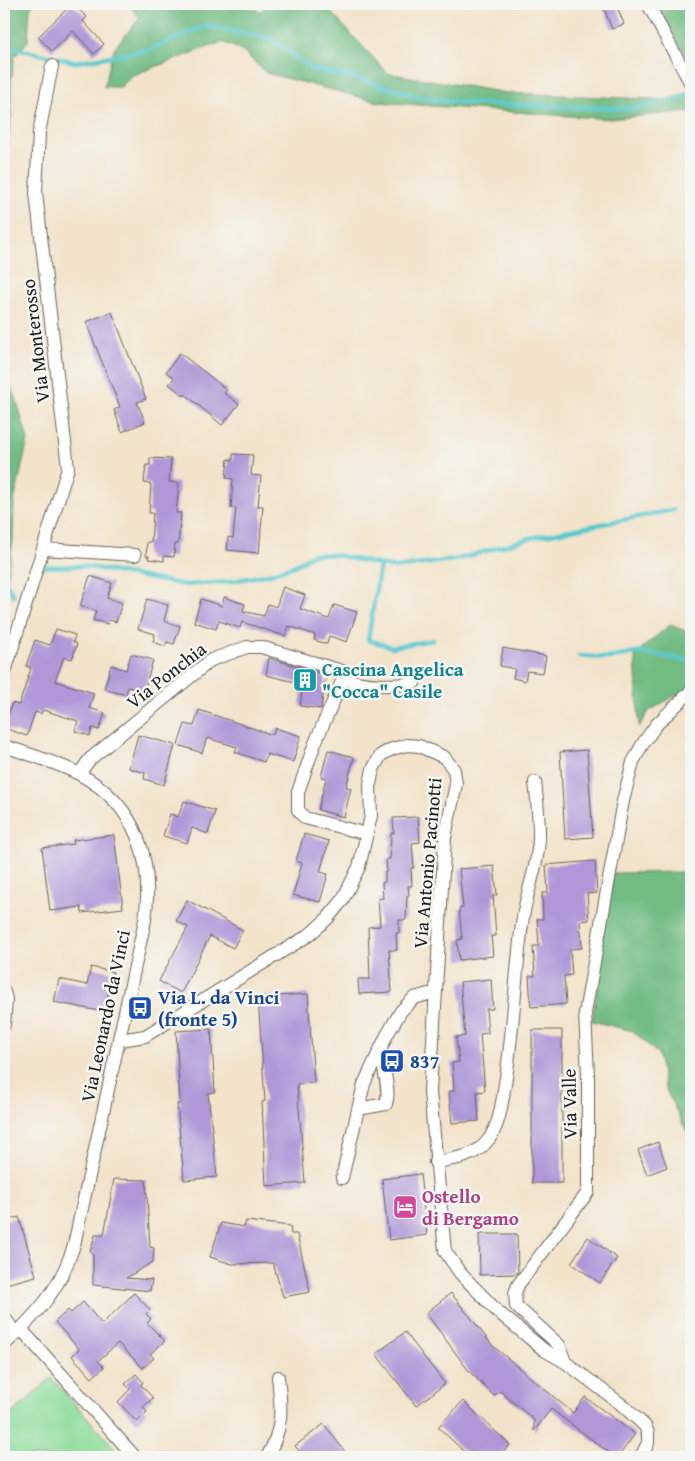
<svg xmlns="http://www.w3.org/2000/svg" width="695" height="1461" viewBox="0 0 695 1461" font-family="'Gentium Book Plus',serif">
<rect width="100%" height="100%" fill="#f6f6f2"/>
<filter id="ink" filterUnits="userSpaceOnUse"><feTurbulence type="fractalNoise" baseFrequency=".02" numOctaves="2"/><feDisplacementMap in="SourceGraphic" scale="10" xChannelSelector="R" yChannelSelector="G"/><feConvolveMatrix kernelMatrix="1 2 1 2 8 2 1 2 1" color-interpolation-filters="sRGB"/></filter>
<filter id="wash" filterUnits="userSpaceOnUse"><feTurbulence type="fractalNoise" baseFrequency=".0096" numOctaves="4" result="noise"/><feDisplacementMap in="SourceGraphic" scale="20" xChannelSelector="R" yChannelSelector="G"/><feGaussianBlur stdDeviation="1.12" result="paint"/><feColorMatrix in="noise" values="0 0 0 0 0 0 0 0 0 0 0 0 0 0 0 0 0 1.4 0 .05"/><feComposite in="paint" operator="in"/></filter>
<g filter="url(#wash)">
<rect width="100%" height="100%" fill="#f2e3ca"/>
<path fill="#8edd9c" stroke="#557c5c" d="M51 1378 123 1457H4V1421Z"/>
<path fill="#72bc84" stroke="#476c50" d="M4 4H34L30 8 28 41 15 56 11 80V117L4 179Z
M128 4H206L210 7H243L261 11 270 4H316L329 10 387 73 507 93 671 100 691 91V111L610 119 379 102 266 73 242 50 222 42 133 75 121 87H104L114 48 140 18Z
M657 4H691V65Z
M4 371 16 398 28 440 14 501 13 542 4 600Z
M670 625 691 633V686L649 711 639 727 635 654Z
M691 872V1140L665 1088 658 1054 633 1031 592 1021 597 991 598 956 613 873Z"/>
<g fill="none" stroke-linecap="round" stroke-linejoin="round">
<path stroke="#5bc9cf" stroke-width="4.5" d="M4 46 76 62 148 50 206 26 271 39 313 70 352 77 424 98 464 103 632 109 691 95
M380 565 368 640 392 647 433 640
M40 567 84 566 185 585 228 582 269 574 294 566 313 554 336 555 395 568 459 559 530 538 673 510
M4 579 14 596
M579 656 609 658 641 652 691 661"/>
</g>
<g id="blocks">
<path fill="#af97d8" d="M72 4 87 17 83 21 104 44 94 54 73 31 52 51 38 37Z
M602 4H616L624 24 612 29Z
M112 312 146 399 137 402 145 422 122 432 114 410 120 407 86 322Z
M180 353 227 390 224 393 239 404 222 425 185 394 184 396 169 384 174 378 166 372Z
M233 454 253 455 251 475 261 476 258 506H263L259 553 227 550 228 537 233 538 236 508H231L233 479 226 478 228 459 233 460Z
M150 458 171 459 169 482 179 483 176 513H181L178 544H175L174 557 164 556V561L148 559 149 556H146L147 542H151L153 513H149L151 484 144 483 146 465H150Z
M90 576 112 583 107 598 122 603 116 622 109 620 108 624 93 620 96 611 80 606Z
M283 587 305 595 300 609 329 619 334 605 357 612 347 642 329 636 327 644 314 640 315 635 289 626 285 636 242 622 240 628 219 621 216 629 194 622 201 599 222 606 224 597 245 604 243 611 264 616 268 604 276 607Z
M147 599 168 605 164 621 180 626 174 644 167 642 165 646 153 642 155 634 138 629Z
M56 629 75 635 73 642 77 644 72 659 64 657 55 681 94 693 89 708 105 713 99 730 92 728 90 736 75 731 78 721 43 710 41 714 35 712 27 736 4 728 12 703 19 705 31 668 26 666 35 640 50 645Z
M503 648 546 656 543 673 527 671 525 681 513 678 515 669 500 666Z
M131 654 153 660 144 692 128 687 126 695 104 689 111 665 126 670Z
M269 658 326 675 321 709 300 706 303 684 266 675Z
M199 710 273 735 275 728 301 736 293 762 267 754 264 762 235 752 237 747 207 738 202 753 178 745 185 724 194 726Z
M138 735 175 745 164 785 144 779 145 773 129 768Z
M328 750 354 757 346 787 351 788 344 817 318 810 326 778 321 777Z
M587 750 593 837 565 839 560 752Z
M184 801 215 811 208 834 192 828 187 843 163 836 170 814 178 817Z
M418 817 420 842 412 843 414 868H411L412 886H408L409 895 407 896 406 920H399V933H396L397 950H389L392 992 359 994 358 979H370L368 927 380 926 378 899 383 898 382 883 385 882V872H387L386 859H390L391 833H394L393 818Z
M304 834 329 841 320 872 328 874 320 902 293 895 302 863 296 861Z
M114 835 123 908 82 913 81 907 50 911 42 848 74 844 73 840Z
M595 861 597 893 587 894 589 920 580 921 582 948 570 949 572 975 564 976 566 1004 531 1007 529 976H535L533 946H539L537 919H543L542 893H548L546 865Z
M494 866 497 895H493L496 936H491L493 956 459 960 457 940 462 939 459 909 463 908 459 869Z
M187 900 243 930 233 948 210 936 181 993 159 981 188 927 176 921Z
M91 967 113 972 104 1012 54 1002 59 979 87 985Z
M491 979 493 1009H486L488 1033 480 1034 485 1091 477 1092 479 1121 452 1123 449 1091H454L452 1063 459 1062 456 1037 465 1036 460 982Z
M308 994 314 1083 297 1084 305 1183 266 1186 262 1102 265 1101 258 997Z
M211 1029 215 1092 208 1093 217 1177 184 1180 177 1104H180L176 1031Z
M532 1030H562V1183H532Z
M658 1142 667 1167 647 1175 638 1150Z
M420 1174 427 1235 389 1240 382 1179Z
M114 1179 146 1180 150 1247 154 1248 153 1262 126 1278 152 1280 150 1291 93 1285V1255L90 1252 95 1235H104Z
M19 1217 36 1276 6 1284 4 1276V1221Z
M246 1221 290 1226 291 1234H297L310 1292 283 1297 273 1263 232 1264 210 1257 221 1223 244 1227Z
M479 1234H517L518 1272 516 1274 480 1275Z
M588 1237 617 1258 600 1283 571 1263Z
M134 1293 150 1310 146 1314 151 1319 147 1323 165 1341 150 1354 154 1358 143 1368 118 1343 98 1361 104 1367 92 1378 72 1356 79 1349 55 1322 68 1310 71 1313 83 1302 102 1324Z
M451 1293 493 1346 573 1413 585 1397 635 1434 618 1457H615L551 1409 534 1431V1420L500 1391 494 1396 468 1370 426 1313Z
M405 1332 445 1384 416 1406 376 1354Z
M136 1374 143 1382 141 1385 153 1398 143 1407 147 1412 137 1422 118 1402 130 1389 125 1384Z
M463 1401 510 1445 499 1457H470L438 1427Z
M324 1424 349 1457H304L295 1446Z"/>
</g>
</g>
<g filter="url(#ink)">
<use href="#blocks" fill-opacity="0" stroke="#676259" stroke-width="1"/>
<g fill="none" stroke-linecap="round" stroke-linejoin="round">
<defs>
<path id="minor" d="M648 4 691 84
M44 549 135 555
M4 675 68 468 36 193 39 133 52 66
M343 679C368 685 388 687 414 683
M4 746C28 754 56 762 79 774 138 805 155 863 144 925L74 1245C60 1290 38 1313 4 1345
M79 774 90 759 211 660 247 647H261L342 671 343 679 315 743 298 792V810L305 818 367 834
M4 992 6 1000 4 1025
M120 1040 145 1036 309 935 327 919 342 901 359 867 371 816 370 784 373 769 381 755 392 749 407 745 419 746 444 757 454 770 456 784 445 837 430 1092 445 1251 460 1273 497 1311 544 1350 565 1362 621 1404 645 1426 648 1433V1443L641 1457
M358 1109 386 1104C391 1090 382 1067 381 1050
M435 1162C456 1159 476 1157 489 1139 500 1124 502 1102 505 1084 514 1029 515 973 523 917 527 890 539 863 539 835 539 817 537 799 535 782
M342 1178 364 1084 387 1035 401 1011 414 998 436 992
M4 1317 16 1334
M21 1329 135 1457
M565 1362 559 1345 516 1306 515 1293 518 1285 588 1192V1075L585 1013 623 801 633 762 642 745 656 725 691 691
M267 1457C283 1429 282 1409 278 1377"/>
</defs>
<use href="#minor" stroke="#676259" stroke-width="14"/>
<use href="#minor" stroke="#fff" stroke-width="12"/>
</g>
</g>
<defs>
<symbol id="building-square" viewBox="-11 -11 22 22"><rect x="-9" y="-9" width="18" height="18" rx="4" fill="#0f9aa8" stroke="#f6f6f2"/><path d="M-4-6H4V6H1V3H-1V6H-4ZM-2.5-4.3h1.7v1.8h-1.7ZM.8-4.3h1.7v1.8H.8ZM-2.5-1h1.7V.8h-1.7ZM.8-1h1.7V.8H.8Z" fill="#fff"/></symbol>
<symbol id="bus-square" viewBox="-11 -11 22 22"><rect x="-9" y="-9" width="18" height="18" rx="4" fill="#1a4fb4" stroke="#f6f6f2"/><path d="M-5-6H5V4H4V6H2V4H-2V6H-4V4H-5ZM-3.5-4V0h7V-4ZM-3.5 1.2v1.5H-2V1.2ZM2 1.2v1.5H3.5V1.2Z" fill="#fff"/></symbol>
<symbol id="hotel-square" viewBox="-11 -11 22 22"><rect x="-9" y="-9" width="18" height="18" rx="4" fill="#d1479c" stroke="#f6f6f2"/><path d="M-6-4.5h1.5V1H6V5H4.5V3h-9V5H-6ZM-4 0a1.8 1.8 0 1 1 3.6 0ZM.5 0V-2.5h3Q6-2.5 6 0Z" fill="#fff"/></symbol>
</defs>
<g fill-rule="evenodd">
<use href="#building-square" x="291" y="666" width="28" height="28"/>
<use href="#bus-square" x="126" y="994" width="28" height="28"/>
<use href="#bus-square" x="378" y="1047" width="28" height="28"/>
<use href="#hotel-square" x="391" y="1193" width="28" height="28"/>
</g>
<g text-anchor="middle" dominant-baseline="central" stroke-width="5" stroke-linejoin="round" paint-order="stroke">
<g font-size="19" fill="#1c1c1c" stroke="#f6f6f2">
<text transform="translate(35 341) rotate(-97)">Via Monterosso</text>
<text transform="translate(166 675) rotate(-38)">Via Ponchia</text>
<text transform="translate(427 863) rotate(-85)">Via Antonio Pacinotti</text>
<text transform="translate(105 1016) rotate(-78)">Via Leonardo da Vinci</text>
<text transform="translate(569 1104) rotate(-91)">Via Valle</text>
</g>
<g font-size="19" font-weight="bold" fill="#0d838f" stroke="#f6f6f2" text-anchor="start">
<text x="322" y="669">Cascina Angelica<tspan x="322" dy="22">"Cocca" Casile</tspan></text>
</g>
<g font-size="19" font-weight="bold" fill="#164399" stroke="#f6f6f2" text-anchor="start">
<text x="158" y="997">Via L. da Vinci<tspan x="158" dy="22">(fronte 5)</tspan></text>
<text x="410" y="1061">837</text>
</g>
<g font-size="19" font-weight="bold" fill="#b23c85" stroke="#f6f6f2" text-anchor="start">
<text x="422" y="1196">Ostello<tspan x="422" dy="22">di Bergamo</tspan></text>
</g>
</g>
<rect width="695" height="1461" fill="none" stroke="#f6f6f2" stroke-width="20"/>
</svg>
